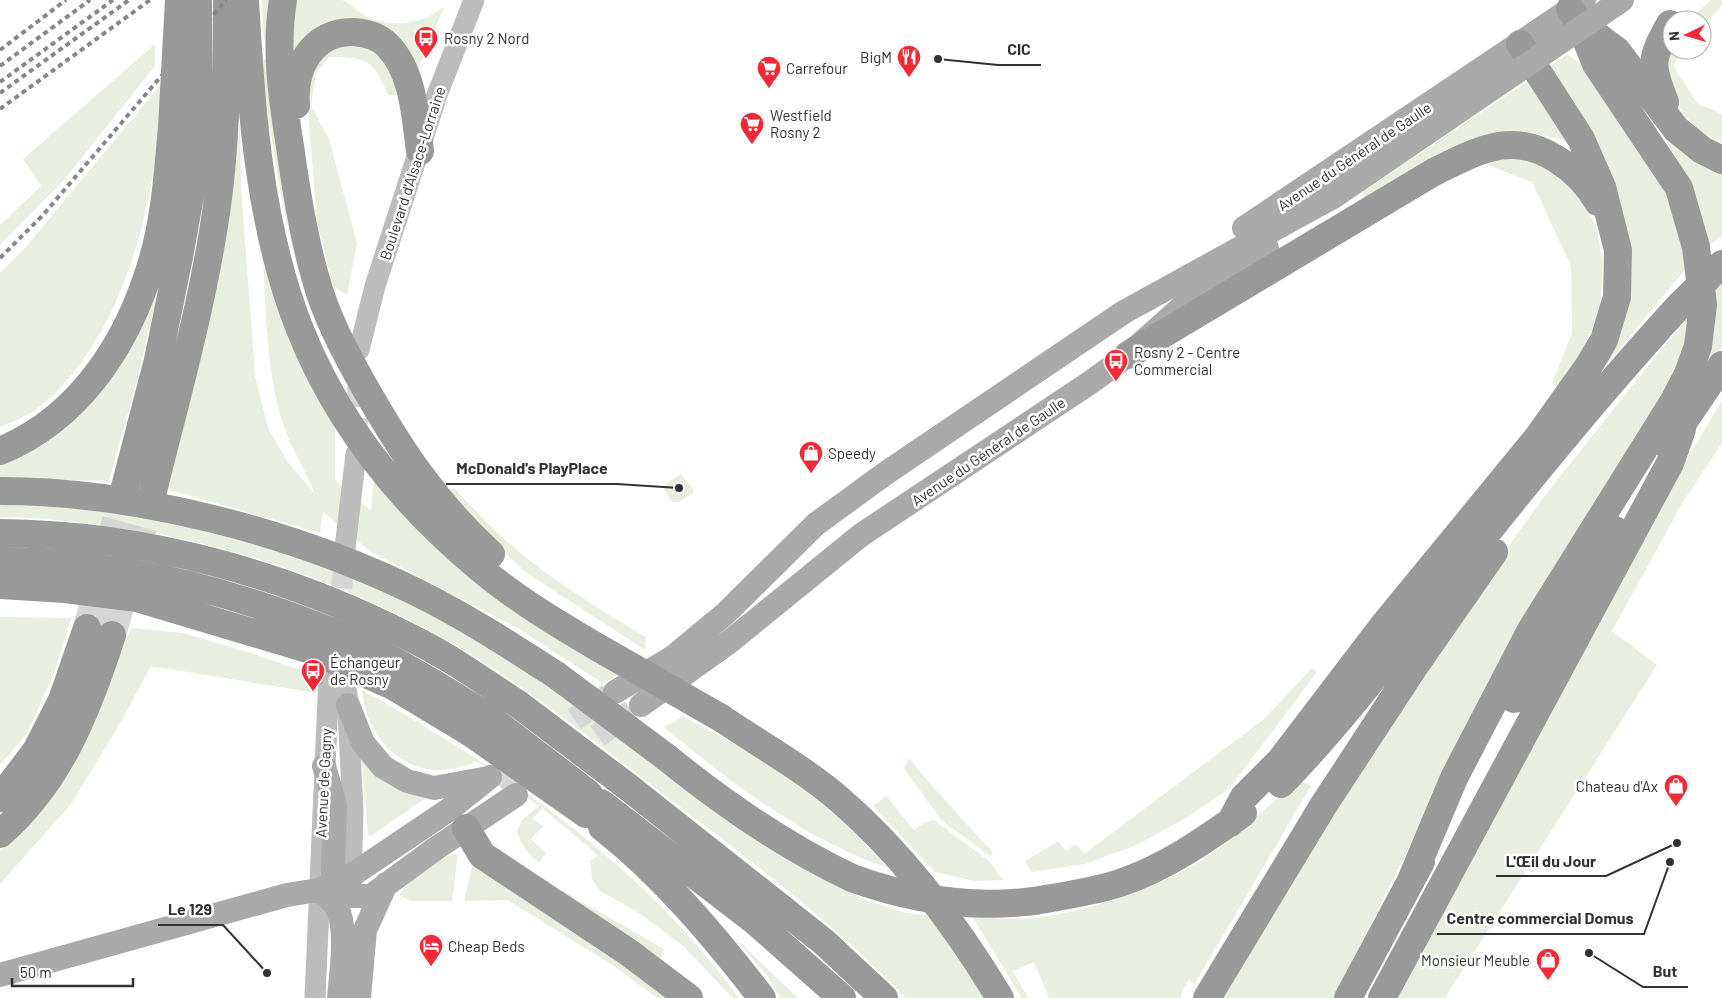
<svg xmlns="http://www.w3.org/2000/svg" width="1722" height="998" viewBox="0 0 1722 998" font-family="Barlow,sans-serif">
<rect width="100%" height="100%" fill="#fff"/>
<path fill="#e8efe0" d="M262 0H273L272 74 263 33Z
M291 0C302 0 333 0 342 0 349 2 357 11 364 15 391 29 420 25 444 7L416 74 389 33 292 56Z
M1711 0H1722V5L1702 28V20H1688Z
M1672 35V50H1684L1673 66 1697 103 1722 114V142L1701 133 1683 113 1659 69Z
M155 44V66L64 180 0 245V225L41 186 23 159Z
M358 44C385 55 388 69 400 95H388C373 59 367 57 329 57L316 73 311 106 329 139 357 243 347 295 333 286 317 222 307 99 308 71 320 51Z
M1567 54 1584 66 1663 189 1678 226 1689 265 1601 371 1630 269 1548 68Z
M266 59 281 173 314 303 311 312C283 229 272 146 261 60Z
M1528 81 1565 140C1550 137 1534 132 1520 132 1463 131 1415 172 1369 201L1362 192Z
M163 82C158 189 129 331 43 404 32 414 14 422 0 427V273L25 248Z
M240 119 241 187 255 376 268 428 287 461 315 494C306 471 291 448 283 424 265 366 266 303 262 242L335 415V480L371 511 374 477 407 518 454 564 617 675 604 684 517 628 371 552 323 512 320 533 163 488 221 254 234 185Z
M1663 135 1681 150 1722 169V236L1708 246 1692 189Z
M1495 154 1533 160 1580 191 1597 230 1603 265 1600 309 1584 347 1559 388 1552 383 1572 333 1571 266 1532 182 1480 162Z
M165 260 137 381 109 481 0 478V456L41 435Z
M1722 284V347L1703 371 1714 291Z
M1690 315V330L1677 379 1602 502 1409 848 1334 998H1214L1434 650 1546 494 1655 357Z
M1722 401V443L1683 502 1612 631 1657 665 1445 998H1398L1664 496Z
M681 474 693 489V493L679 502H672L664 489 667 483Z
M443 489H455C473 507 490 527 510 544 551 580 599 609 646 637L645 650 527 573 473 525Z
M0 501 174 517 354 574 444 617 528 669 805 869 864 899 901 912 934 917 984 998H906C885 977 864 956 841 936 782 883 718 836 655 788 590 738 524 685 453 644 343 582 225 540 100 525 66 521 34 517 0 517Z
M0 617 71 618 55 671 27 734 0 765Z
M131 628 183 633 254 654 317 676 316 693 151 666 118 727 71 804 0 884V851L43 812 93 722Z
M1312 668 1317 672 1229 789 1189 816 1137 845 1084 864 1032 872 1025 861 1058 841 1066 851 1076 844 1084 854 1263 720Z
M362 690C501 767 645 867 739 998H733L683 946 642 915 599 890 592 879 590 861 598 855 542 808 533 819 543 826 531 839 546 853 539 863C528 854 521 846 517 831L522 820 539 806 476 761C468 766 460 767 451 769 402 777 365 735 362 690Z
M683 716C761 757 830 797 886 867 807 841 727 780 664 727Z
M361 750 426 798 372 835H368Z
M909 758C935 791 965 821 993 853L990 856 941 820 904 768Z
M1298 779 1311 786 1194 985 1189 979 1181 994V998H1049L1034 962 1013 971 1028 998H1022L973 918C996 918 1019 920 1042 917 1089 910 1140 893 1183 871 1226 848 1262 811 1298 779Z
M886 796 914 830 923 823 934 820 989 861 1003 880 974 881 935 872 873 806Z
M458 854 452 901H410L399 895C411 878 437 856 458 854Z
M474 858 671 998H657L614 966 507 900 464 901Z
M563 891 664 949 660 958 562 894Z
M733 936 798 998H780L767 976Z"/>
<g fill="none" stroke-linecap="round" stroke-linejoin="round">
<path stroke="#d6d6d6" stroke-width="21" stroke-dasharray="21 11" stroke-linecap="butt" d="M357 439 358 374
M339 620 345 548"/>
<path stroke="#d6d6d6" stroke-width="24" stroke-dasharray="24 12" stroke-linecap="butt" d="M515 760 609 695
M539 778 632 711
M500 786 538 759"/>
<path stroke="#d6d6d6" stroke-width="28" stroke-dasharray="28 14" stroke-linecap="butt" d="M87 628 125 487
M112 635 153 491"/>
<path stroke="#bcbcbc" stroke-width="21" d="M359 350 375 286 437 95 474 0
M345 548 356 454
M347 693 353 809 351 888
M315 998 329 676"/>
<path stroke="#aaa" stroke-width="24" d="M1244 228 1584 0
M615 692 673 657 725 614 816 524 886 473 1124 312 1333 197
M348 705 363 743 383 767 407 781 434 788 483 779
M641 705 728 643 861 535 1091 382 1128 355 1191 299 1267 248
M324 766 335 805 333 872 338 882 351 896H371L435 849 516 795
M318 890C326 895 336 903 339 912 347 936 341 973 339 998
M0 975 287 895 318 890 352 875 450 809 490 777
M359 998 365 930 386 884"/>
<path stroke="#999" stroke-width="28" d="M245 0C251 108 259 225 299 327 337 424 403 505 483 571 518 600 558 624 597 647
M283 0C275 49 282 98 290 146 296 190 303 234 315 276 325 315 345 352 364 386 401 451 436 504 491 554
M1580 23 1617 51 1676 129 1702 150 1722 160
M1665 102C1650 65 1650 59 1670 24
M296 105C293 68 312 31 354 32 366 33 379 36 388 46 414 73 415 116 420 151
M1128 355 1434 172C1455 162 1476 150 1499 146 1539 139 1579 169 1598 202
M1668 445 1722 365
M0 451C80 418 128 343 152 262 165 219 168 172 172 127
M125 487 158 360 179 257 193 179 198 106
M0 491C137 491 293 532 416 592 465 616 511 646 556 675
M153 491C177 394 205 297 218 198 227 132 226 66 227 0
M0 533C144 534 288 574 415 640 451 658 485 682 518 704
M0 561C122 561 245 594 356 642 403 663 448 691 491 719
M0 585 65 589 137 598 311 650 393 686 471 733
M1514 699 1615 530
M721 718C761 745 804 769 840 800 905 856 956 925 1000 998
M666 757C724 804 784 846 852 878
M1281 784C1344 720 1397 647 1452 577 1525 484 1600 392 1680 305
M628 787 824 942 884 998
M0 798 36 751 62 700 87 628
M601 803 756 922 842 998
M1230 823 1244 797 1280 761 1383 626 1538 437 1588 367 1604 340 1617 297 1618 250 1602 187 1581 139 1520 44
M602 827C663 875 715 937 762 998
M466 828 482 855 628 952 689 998
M0 834C60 782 88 709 112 635
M1412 878 1454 778 1531 630 1674 401 1688 374 1698 346 1703 305 1696 247 1679 188 1596 64 1579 22 1570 9
M1034 901C1063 896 1092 892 1120 883 1165 868 1205 840 1243 813
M1207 998 1323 806 1414 667 1494 552
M1348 998 1421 862
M1382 998 1670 463 1682 429"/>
<path stroke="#878787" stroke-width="4" stroke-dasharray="5 4" stroke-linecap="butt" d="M0 50 66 0
M0 66 90 0
M0 82 113 0
M0 93 129 0
M0 109 150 0
M0 258 43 215 226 0"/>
<path stroke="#aaa" stroke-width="24" d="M1333 197 1622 0"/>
<path stroke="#999" stroke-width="28" d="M198 106V0
M172 127 179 0
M1680 305 1722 264
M597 647 721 718
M556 675 666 757
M518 704 628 787
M491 719 589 794
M471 733 586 814
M852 878C912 900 971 909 1034 901"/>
</g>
<defs>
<symbol id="bus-pin" viewBox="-11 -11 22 30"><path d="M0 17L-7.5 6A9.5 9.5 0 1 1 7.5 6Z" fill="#f42937" stroke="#fff"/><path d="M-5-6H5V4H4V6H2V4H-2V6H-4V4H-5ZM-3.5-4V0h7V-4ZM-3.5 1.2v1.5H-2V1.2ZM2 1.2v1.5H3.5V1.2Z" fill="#fff"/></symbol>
<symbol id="restaurant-pin" viewBox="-11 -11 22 30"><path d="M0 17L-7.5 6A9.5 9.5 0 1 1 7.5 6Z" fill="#f42937" stroke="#fff"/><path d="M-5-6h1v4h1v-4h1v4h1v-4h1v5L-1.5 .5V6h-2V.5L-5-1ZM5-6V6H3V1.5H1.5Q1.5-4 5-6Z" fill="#fff"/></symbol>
<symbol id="supermarket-pin" viewBox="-11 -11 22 30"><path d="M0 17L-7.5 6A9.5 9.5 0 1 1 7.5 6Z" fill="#f42937" stroke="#fff"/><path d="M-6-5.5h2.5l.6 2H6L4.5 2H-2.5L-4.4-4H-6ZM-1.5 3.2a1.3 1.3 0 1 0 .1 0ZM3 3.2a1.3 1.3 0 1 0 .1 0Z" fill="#fff"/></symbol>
<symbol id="shop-pin" viewBox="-11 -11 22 30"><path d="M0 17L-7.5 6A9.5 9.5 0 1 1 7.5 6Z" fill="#f42937" stroke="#fff"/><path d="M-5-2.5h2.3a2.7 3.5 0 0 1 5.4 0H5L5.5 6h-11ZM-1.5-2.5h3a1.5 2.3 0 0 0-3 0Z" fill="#fff"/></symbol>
<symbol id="hotel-pin" viewBox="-11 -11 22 30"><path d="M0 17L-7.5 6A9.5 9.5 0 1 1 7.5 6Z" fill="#f42937" stroke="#fff"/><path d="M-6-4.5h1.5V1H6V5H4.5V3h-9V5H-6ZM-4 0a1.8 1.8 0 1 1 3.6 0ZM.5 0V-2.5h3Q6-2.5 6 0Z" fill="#fff"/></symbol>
</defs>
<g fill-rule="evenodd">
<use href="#bus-pin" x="412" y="24" width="28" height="38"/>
<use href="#restaurant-pin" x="895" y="43" width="28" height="38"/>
<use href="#supermarket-pin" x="755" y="54" width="28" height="38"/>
<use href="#supermarket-pin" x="738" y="110" width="28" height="38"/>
<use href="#bus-pin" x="1102" y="347" width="28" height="38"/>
<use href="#shop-pin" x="797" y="439" width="28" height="38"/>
<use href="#bus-pin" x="299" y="657" width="28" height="38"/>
<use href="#shop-pin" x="1662" y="772" width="28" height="38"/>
<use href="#hotel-pin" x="417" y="932" width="28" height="38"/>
<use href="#shop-pin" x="1534" y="946" width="28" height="38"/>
</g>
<g text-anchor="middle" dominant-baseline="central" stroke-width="5" stroke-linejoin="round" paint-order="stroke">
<g font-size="15" fill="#323232" stroke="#fff" text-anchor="start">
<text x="444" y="38">Rosny 2 Nord</text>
<text x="892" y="57" text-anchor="end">BigM</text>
<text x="786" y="68">Carrefour</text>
<text x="770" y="115">Westfield<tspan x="770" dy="17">Rosny 2</tspan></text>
<text x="1134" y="352">Rosny 2 - Centre<tspan x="1134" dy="17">Commercial</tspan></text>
<text x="828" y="453">Speedy</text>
<text x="330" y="662">Échangeur<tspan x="330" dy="17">de Rosny</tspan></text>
<text x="1658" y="786" text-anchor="end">Chateau d'Ax</text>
<text x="448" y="946">Cheap Beds</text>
<text x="1530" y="960" text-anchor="end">Monsieur Meuble</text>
</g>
<g font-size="15" fill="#323232" stroke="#fff">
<text transform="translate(1354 156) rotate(-34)">Avenue du Général de Gaulle</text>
<text transform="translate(412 173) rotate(-72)">Boulevard d'Alsace-Lorraine</text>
<text transform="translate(988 451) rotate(-34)">Avenue du Général de Gaulle</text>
<text transform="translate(323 783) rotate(-87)">Avenue de Gagny</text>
</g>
</g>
<path fill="none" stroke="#323232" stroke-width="2" d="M938 59L998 65H1041M679 488L617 484H446M1677 843L1606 876H1496M267 973L223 925H158M1670 862L1644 934H1437M1589 953L1643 987H1688"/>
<g fill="#323232" stroke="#fff" stroke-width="2">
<circle cx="938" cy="59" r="5"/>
<circle cx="679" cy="488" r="5"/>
<circle cx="1677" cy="843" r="5"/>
<circle cx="267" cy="973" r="5"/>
<circle cx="1670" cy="862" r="5"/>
<circle cx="1589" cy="953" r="5"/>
</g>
<g font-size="16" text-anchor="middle" font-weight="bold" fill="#323232" stroke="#fff" stroke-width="5" stroke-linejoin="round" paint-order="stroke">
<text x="1019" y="55">CIC</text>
<text x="532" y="474">McDonald's PlayPlace</text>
<text x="1551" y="867">L'Œil du Jour</text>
<text x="190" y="915">Le 129</text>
<text x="1540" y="924">Centre commercial Domus</text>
<text x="1665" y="977">But</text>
</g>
<g transform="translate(1687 35) rotate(265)"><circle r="24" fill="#ffffff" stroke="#adadad"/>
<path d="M0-4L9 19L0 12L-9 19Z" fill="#f42937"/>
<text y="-8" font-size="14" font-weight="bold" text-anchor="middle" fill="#323232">N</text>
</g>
<path d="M12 978v8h121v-8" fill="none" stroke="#323232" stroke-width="2.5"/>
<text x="20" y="978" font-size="15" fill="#323232" stroke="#ffffff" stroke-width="4" paint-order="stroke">50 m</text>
</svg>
